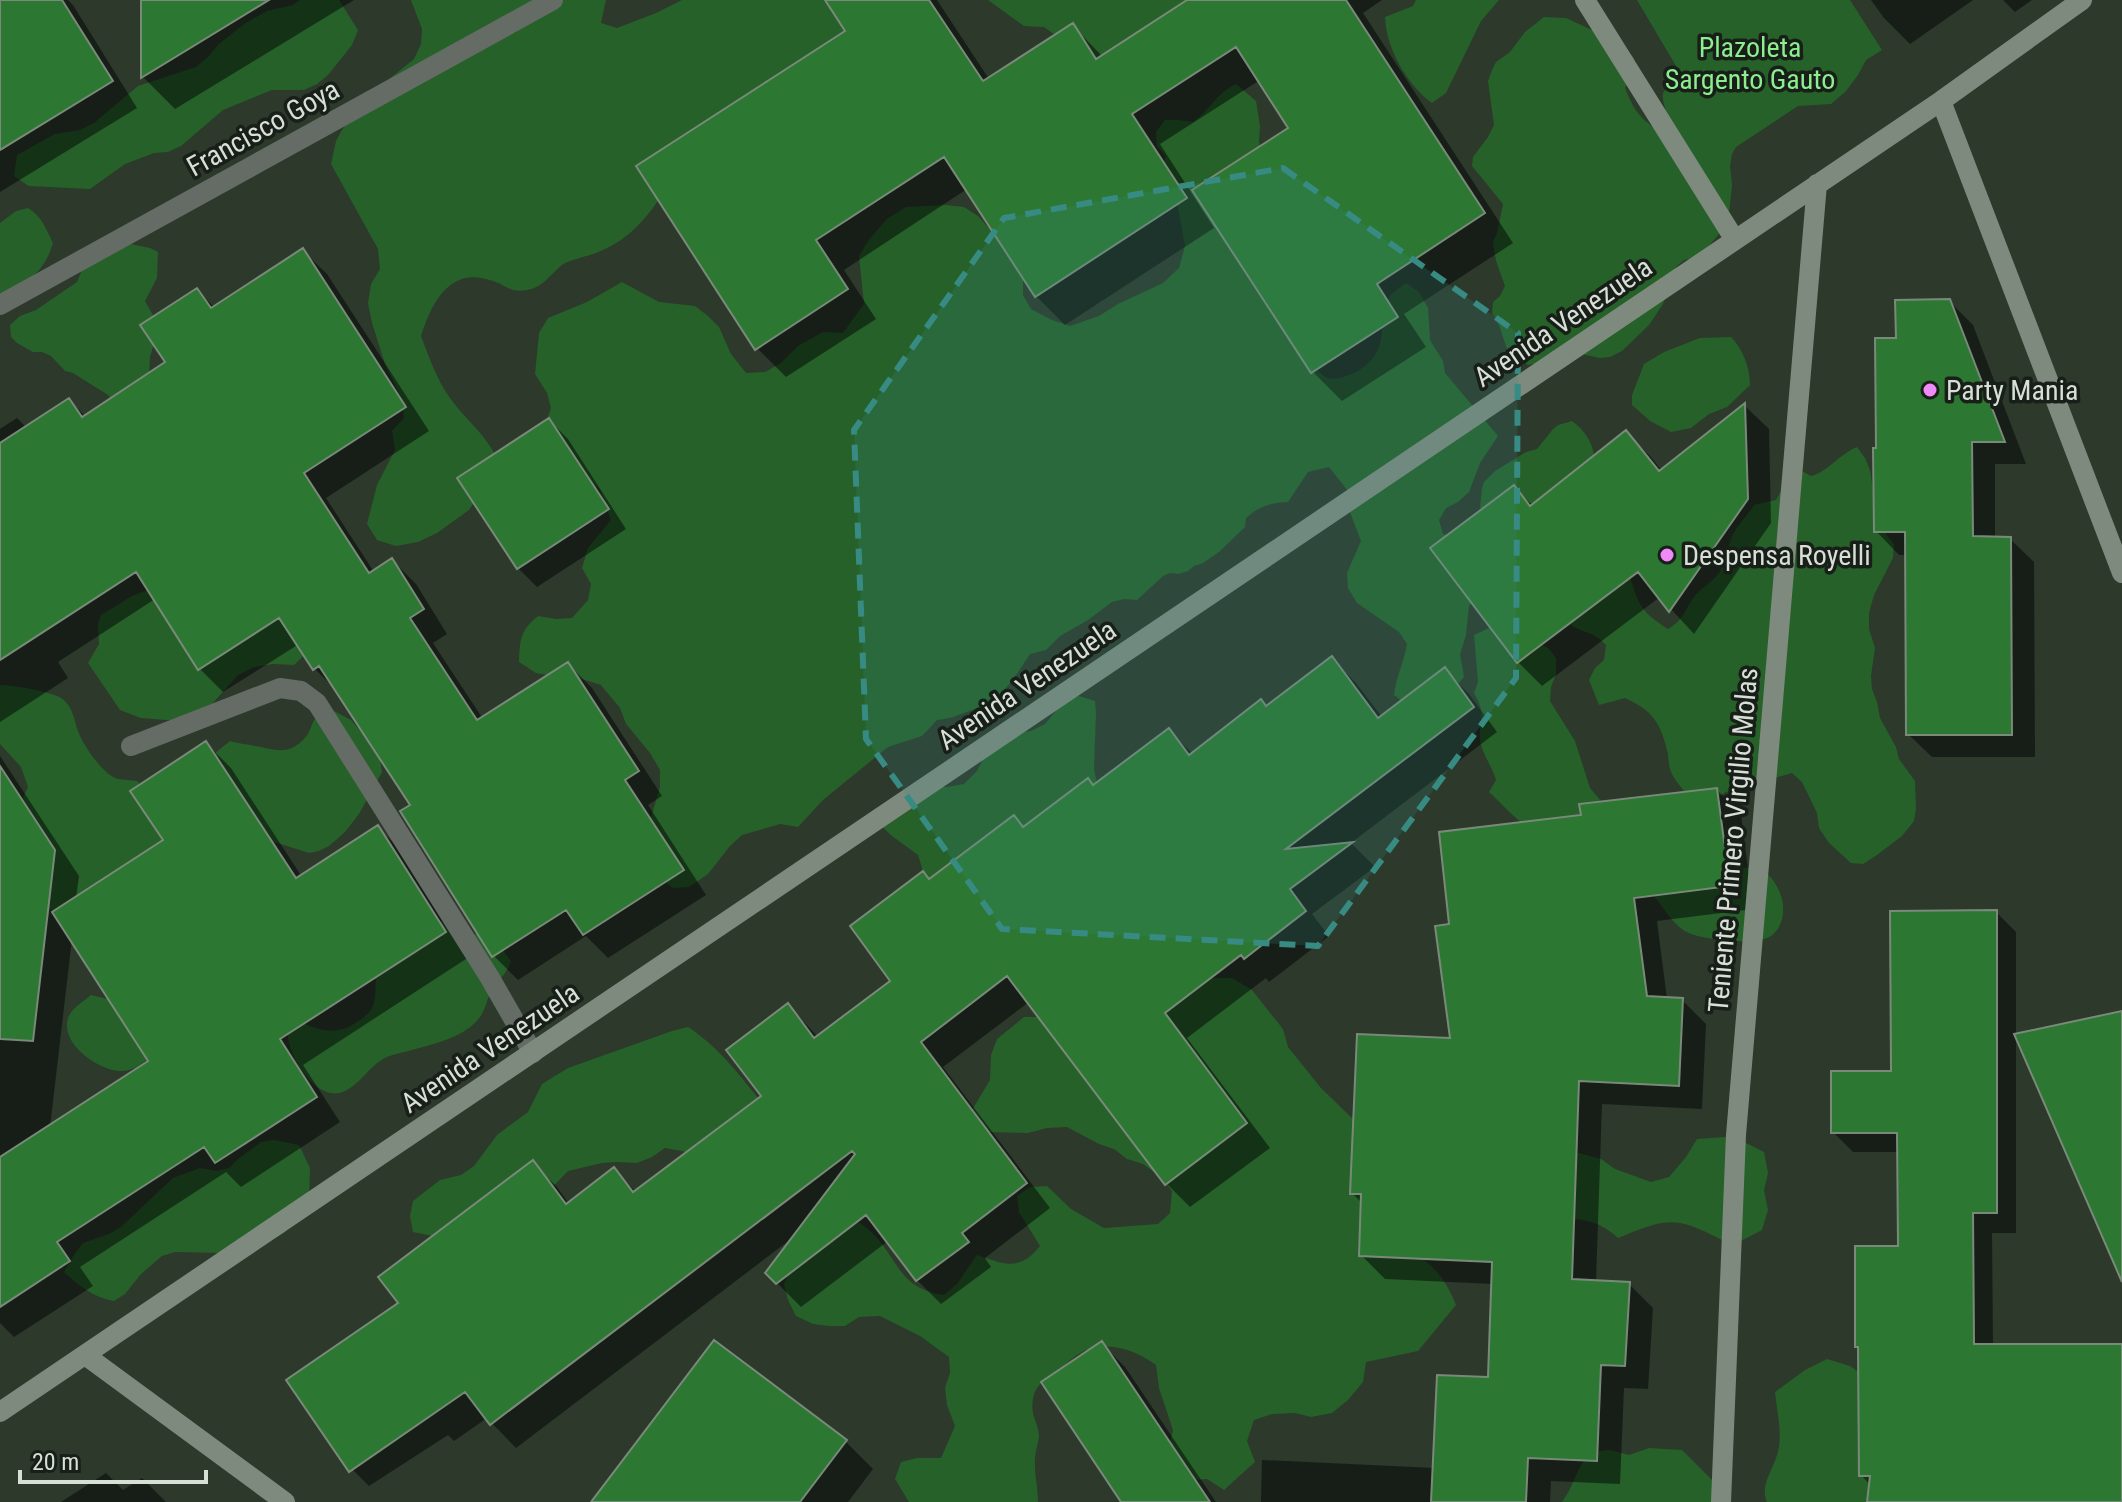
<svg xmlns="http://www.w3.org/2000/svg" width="2122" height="1502" viewBox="0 0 2122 1502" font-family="'Roboto Condensed',sans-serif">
<rect width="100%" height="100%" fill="#2c392b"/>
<path fill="#26612a" d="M300 0H339L358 30 352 45 328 75 317 84 304 90H272L223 110 181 146 168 152 154 153 125 164 90 189 29 186 14 176 17 155 55 134 80 130 94 123 138 86 196 67 208 57 219 44 244 24 267 11 293 5Z
M411 0H606L601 23 617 28 656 13 682 0H887L660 198C643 223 625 242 596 253 586 257 571 259 562 265 551 274 542 288 527 290 510 293 506 285 493 281 450 265 432 302 421 336 429 357 437 380 450 398 468 423 486 433 499 463L469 510 437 533 418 542 396 546 377 540 367 524 377 485 395 450 392 431 404 418 402 399 385 364 372 323 368 303 371 284 380 269 378 249 331 164 336 141 342 130 368 96 414 59 421 44 422 29Z
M988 0H1197L1125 51 1091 61 1044 27 1024 26Z
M1416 0H1499L1481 21 1446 93 1432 103C1407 85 1386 48 1385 17L1413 6Z
M1637 0H1850L1882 50 1866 60 1858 75 1846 91 1831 104 1798 106 1736 147 1732 154 1730 166 1732 185 1728 223 1709 246 1693 258 1684 260 1676 267 1663 304 1649 325 1622 351 1610 357 1600 358 1581 354 1528 365 1508 352 1499 325 1492 313 1493 302 1500 296 1505 286 1496 261 1493 242 1497 233 1503 204 1472 166 1473 157 1488 137 1494 125 1488 81 1492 70 1496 62 1510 52 1525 32 1544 17 1566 18 1592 30 1616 37 1634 58 1636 67 1625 88C1634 110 1638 116 1657 130L1667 118C1667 110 1660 98 1664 91 1666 89 1668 88 1670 86 1675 80 1676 74 1676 66Z
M1236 84 1256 101 1260 126 1259 142 1313 364C1323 378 1329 382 1346 376 1374 367 1387 344 1380 315L1391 294 1406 283 1419 292 1428 308 1430 340 1443 361 1445 373 1498 436 1480 463 1469 492 1458 502 1446 508 1439 520 1443 534 1459 539 1477 594 1469 606 1466 635 1460 654 1464 677 1452 691 1406 704 1394 695C1396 677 1404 662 1407 644L1399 632 1357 603 1348 588 1347 573 1361 541 1348 507V491L1329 467 1308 472 1288 502C1270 503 1259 506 1246 518L1245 527 1219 552 1203 563 1194 566 1188 571 1178 574 1170 573 1163 576 1137 600 1124 599 1112 602 1088 620 1060 636 1046 650 1030 654C1011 683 1003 699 969 711 959 715 949 719 937 720L922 736 888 747 823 800 798 827 780 824 742 835 730 846 708 874 689 887 673 888 660 877 649 824 660 787V770L650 753 626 724 620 708 601 685 582 679 567 683 553 676 536 673 519 662C520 639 520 631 538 616L556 619 572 618 588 600 591 584 582 568 588 548 611 520 600 490 588 478 545 426 551 408 547 393 535 374 539 333 548 318 587 302 622 282 659 302 695 306 708 316 719 327 731 354 746 373 765 372 781 363 798 346 823 332 843 333 864 304 859 256 868 241 887 219 906 207 946 205 964 207 978 216 999 239 1023 270V295L1031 309 1052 320 1070 326 1099 316 1118 304 1163 283 1179 268 1185 246 1177 203 1158 177 1166 156 1157 146 1156 132 1165 120H1178L1193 122C1211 110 1214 95 1236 84Z
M28 208C42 216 46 229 53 243 43 276 26 281 0 298V223L16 211Z
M116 241 150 248 158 252 157 278 145 301 154 317 156 337 150 357 149 379 305 654 294 665 273 664 254 667 238 675 212 704 179 721 141 718 120 710 88 663 99 644 98 624 101 615 132 596 159 586 122 412 108 395 73 373 65 371 51 356 42 352H33L17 343 11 337 10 325 20 316 36 310 77 282 86 260Z
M1731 337C1743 349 1750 368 1750 385L1727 407 1709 414 1691 428 1671 432 1650 421 1632 405V395L1644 364 1664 352 1700 338Z
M1572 421C1588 433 1594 445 1595 465L1537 503H1530L1491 515 1480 508 1482 488 1484 482 1495 471 1526 452 1537 449 1553 429 1558 425Z
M1857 447 1865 458 1870 470 1878 524 1894 544 1893 558 1874 595 1869 613V629L1875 648 1871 676 1872 689 1877 702 1880 718 1896 747 1899 759 1915 781 1916 809 1914 821 1902 836 1877 855 1863 864 1851 863 1829 843 1819 828 1817 813 1802 782 1792 773 1726 792 1716 798 1688 796C1682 788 1673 779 1670 769 1668 763 1669 756 1667 750 1660 721 1651 710 1625 698L1599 705 1589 680 1595 668 1604 660 1606 645C1592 630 1587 635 1571 625L1573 611 1630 577C1639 607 1642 612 1668 629 1684 619 1683 613 1692 600 1700 587 1716 582 1722 567 1728 556 1728 542 1735 531 1740 522 1748 515 1754 505L1776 500 1789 477 1800 470 1811 476C1829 471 1838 455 1857 447Z
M1504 626 1548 648 1556 658V674L1551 687 1550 701 1575 741 1590 788 1601 801 1613 802 1708 875C1738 868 1766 857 1780 893 1787 909 1783 934 1764 939 1748 944 1707 940 1691 934 1671 926 1664 905 1649 891 1638 881 1609 870 1595 862 1574 851 1543 839 1525 825 1512 816 1501 803 1489 792L1496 780C1492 766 1480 751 1480 737 1479 716 1487 716 1474 693L1478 682 1474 635 1489 628Z
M0 685C13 685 52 692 61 698 73 706 74 720 78 731 83 745 103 775 118 779 123 780 131 780 137 781L152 798 186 845 74 916 45 908 18 809 28 787 21 767 0 744Z
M1079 696 1095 701 1096 713 1094 769 1098 789 917 886 923 871 918 855 892 836 879 824 931 787H947L964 784 977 771 987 751 1013 733 1031 731 1045 724 1055 712 1062 698Z
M332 710 351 720 379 753 382 772 359 814 345 832 329 846 319 851 309 853 262 838 210 757 230 741C239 744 247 744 255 746 274 749 287 756 303 740 317 726 306 717 332 710Z
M426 912C445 925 465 936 488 935L496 941 511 961C506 976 498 979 491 992 487 999 486 1007 482 1014 468 1037 436 1043 412 1050 403 1053 391 1054 383 1059 369 1067 360 1084 345 1091 318 1105 288 1057 288 1034L295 1027 305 1024C325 1033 341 1034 360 1020 365 1017 370 1012 373 1006 376 999 375 988 376 980L361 966Z
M1192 978H1232L1252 990 1283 1029 1288 1047 1321 1088 1354 1120 1414 1252C1436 1268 1446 1280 1456 1305L1418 1351 1366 1362 1363 1382 1348 1400 1332 1413 1311 1417 1295 1413 1272 1414 1254 1420 1247 1441 1255 1462 1224 1490 1207 1479 1190 1480 1167 1456 1173 1430 1159 1388 1156 1365C1137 1351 1110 1341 1086 1350 1075 1355 1066 1364 1056 1372 1045 1380 1036 1384 1033 1399 1030 1417 1038 1420 1039 1435 1039 1442 1035 1451 1035 1459 1034 1471 1038 1488 1038 1502H909L895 1479 901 1462 917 1458H941L955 1426 947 1405 945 1388 950 1373 949 1357 920 1336 880 1316 859 1317 845 1326H829L813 1324 796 1316 788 1300 784 1284 800 1249 848 1215C859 1222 869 1229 878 1239 900 1266 903 1289 944 1295L957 1284 977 1255C1005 1265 1020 1271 1040 1246L1019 1212 1017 1196 1030 1187 1047 1186 1071 1209 1104 1228 1158 1224 1170 1213 1172 1191 1161 1177 1143 1164 1127 1159 1114 1149 1099 1144 1067 1127 1047 1128 1028 1133 984 1132 972 1110 990 1080 991 1055 997 1039 1024 1017H1041Z
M91 995 124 1003 150 1057C141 1064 133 1071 122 1071 99 1072 57 1042 69 1016 72 1008 84 1001 91 995Z
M688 1027C719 1047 740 1076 763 1104L701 1158 682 1151 665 1148 652 1157 637 1163 617 1162 602 1163 568 1171 545 1195 438 1237 413 1232 410 1216 413 1201 440 1180 461 1175 474 1166 497 1135 528 1112 542 1084 568 1068 672 1031Z
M1725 1137 1744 1142 1764 1152 1768 1173 1764 1190 1768 1210 1762 1230 1733 1245C1716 1238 1698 1226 1680 1223 1659 1219 1636 1231 1618 1238 1598 1220 1584 1219 1558 1218L1575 1152 1601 1159 1615 1169 1651 1182 1669 1177 1686 1157 1697 1139Z
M274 1140 299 1145 310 1168 309 1199 296 1222 284 1233 273 1239 222 1253 175 1252 162 1256 141 1274 125 1294 114 1301C92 1297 80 1286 64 1272L74 1255 83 1243 109 1234 121 1227 173 1178 200 1168 217 1171 229 1168 238 1159 261 1142Z
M1827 1359 1850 1366 1869 1379 1871 1502H1767C1760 1486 1771 1473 1776 1458 1784 1438 1777 1413 1775 1392L1805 1370Z
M1649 1448 1682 1450 1721 1489 1722 1502H1562C1576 1483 1575 1469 1591 1452L1610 1450 1629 1455Z"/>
<path fill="#0007" fill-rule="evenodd" d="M0 0H68L73 5 137 108 0 192Z
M143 0H354L175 109 143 77Z
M827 0H937L989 79 1072 25 1103 57 1191 0H1382L1363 13 1513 243 1404 314 1426 347 1342 401 1313 372 1291 128 1260 80 1160 144 1214 228 1065 325 1036 296 967 189 844 270 876 319 786 377 757 348 848 32Z
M1871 0H1973L1910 44 1884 18Z
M2003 0H2032L2015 12Z
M303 251 327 274 429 431 326 498 374 572 392 560 416 584 447 634 433 643 483 719 568 664 592 688 662 796 648 805 706 895 608 958 586 936 518 980 494 956 403 812 413 805 339 693 315 669 299 644 223 692 199 668 155 599 58 662 68 678 0 722V429L17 418 27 428 69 400 86 417 168 363 197 290 215 308Z
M1949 301 1973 325 2026 464H1995V539H2010L2034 562 2035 757H1932L1908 734 1907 555H1899L1876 531 1878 450 1898 340Z
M1745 406 1769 429 1771 523 1694 634 1660 597 1542 686 1518 662 1514 487 1533 506 1626 433 1650 456 1662 471Z
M549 420 568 439 626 529 537 587 518 568Z
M1332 659 1356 683 1382 717 1445 670 1469 694 1497 732 1351 843 1375 867 1312 914 1329 936 1269 982 1266 978 1187 1038 1270 1148 1190 1207 1166 1183 1029 1002 943 1067 1050 1208 985 1258 991 1267 941 1304 917 1280 888 1241 801 1307 767 1273 791 1239 516 1448 487 1418 454 1441 448 1435 369 1486 345 1462 401 1304 532 1163 557 1187 569 1204 614 1170 636 1192 764 1097 788 1005 818 1037 893 981 930 881 1014 818 1024 828 1094 787 1169 731 1193 754 1267 708Z
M206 743 231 768 302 877 378 828 403 852 469 957 303 1065 340 1122 241 1187 226 1172 80 1267 93 1286 14 1337 0 1323V756L79 876 76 898 165 841ZM72 939 151 1061 50 1127Z
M1717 790 1741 814 1753 909 1657 921 1667 999 1682 1000 1706 1024 1702 1109 1602 1104 1596 1282 1629 1284 1653 1308 1648 1389 1624 1388 1620 1484 1551 1481 1550 1502H1261L1262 1460 1435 1468 1490 1379 1493 1284 1385 1279 1361 1255 1363 1204 1352 1193 1452 1040V926L1583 817Z
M1996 912 2016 932V1233H1992L1993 1346H2122V1502H1869L1871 1486 1861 1475 1860 1350 1857 1346 1900 1248 1899 1152H1853L1833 1132 1893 1073Z
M1101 1343 1125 1367 1216 1502H1124Z
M845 1441 873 1469 848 1502H593Z
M106 1473 123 1490 142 1478 166 1502H61Z"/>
<path fill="#2c7732" stroke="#7a8a7a" stroke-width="2" d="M0 0H62L113 81 0 150Z
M141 0H269L141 78Z
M825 0H929L983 81 1073 23 1096 59 1187 0H1346L1485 213 1377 284 1398 317 1311 373 1192 190 1288 128 1236 47 1132 114 1187 198 1035 297 944 157 816 240 848 289 755 350 636 166 845 31Z
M303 248 406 407 304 473 369 573 392 558 424 609 410 618 477 720 568 662 639 771 625 780 684 870 583 935 566 910 492 957 400 811 410 805 319 666 313 670 279 618 198 670 136 572 0 660V443L69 398 82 417 165 362 140 325 197 288 211 308Z
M1950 299 2005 442H1972L1973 536 2011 537 2012 735H1906L1905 532H1874L1873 448H1876L1875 338H1896L1895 300Z
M1745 403 1748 499 1669 612 1638 572 1517 663 1430 548 1514 485 1530 506 1626 430 1659 471Z
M549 418 609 509 517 569 457 478Z
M1332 656 1378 718 1445 667 1474 707 1286 849 1353 842 1290 889 1306 911 1244 959 1241 955 1165 1013 1247 1123 1165 1185 1007 976 921 1042 1027 1183 962 1233 969 1242 916 1281 866 1215 776 1284 765 1273 855 1154 852 1151 490 1425 465 1392 349 1472 286 1380 398 1303 378 1277 533 1160 566 1204 614 1167 633 1192 761 1096 726 1050 788 1003 814 1038 890 981 850 926 923 871 929 879 1014 815 1023 827 1088 778 1093 785 1169 728 1189 755 1261 699 1266 706Z
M206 741 296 878 378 825 446 932 280 1039 317 1097 215 1163 204 1147 57 1242 70 1261 0 1307V1157L148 1061 52 912 163 840 130 791Z
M0 766 55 850 33 1041 0 1039Z
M1717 788 1730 886 1634 898 1647 996 1683 998 1679 1086 1579 1081 1572 1279 1630 1282 1625 1366 1601 1365 1597 1461 1528 1458 1526 1502H1431L1437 1375 1488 1377 1492 1262 1359 1256 1361 1194H1350L1357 1034 1450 1038 1435 926 1449 924 1439 832 1581 815 1579 804Z
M1997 910V1213H1973L1974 1344H2122V1502H1867L1870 1476H1859L1858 1347H1855V1246H1898L1897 1133H1831V1071H1891L1890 911Z
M2122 1011V1282L2014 1034Z
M714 1340 847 1440 800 1502H591Z
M1102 1341 1210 1502H1121L1041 1382Z"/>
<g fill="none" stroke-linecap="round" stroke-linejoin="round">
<path stroke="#656c65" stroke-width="20" d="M0 305 553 0
M131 746 280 688 301 691 317 703 490 978 533 1053"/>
<path stroke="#7f8a7f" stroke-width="20" d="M1585 0 1735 240
M1941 101 2122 573
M85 1355 285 1502
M0 1412 1941 101 2082 0
M1721 1502 1736 1135 1817 184"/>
</g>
<path fill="#378b83" fill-opacity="0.2" stroke="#378b83" stroke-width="6" stroke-dasharray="16 10" stroke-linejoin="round" d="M1283 168 1518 333 1516 678 1318 946 1002 929 866 739 854 430 1004 218Z"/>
<g fill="#ef8bf7" stroke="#181e18" stroke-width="3">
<circle cx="1930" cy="390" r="8"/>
<circle cx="1667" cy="555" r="8"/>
</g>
<g text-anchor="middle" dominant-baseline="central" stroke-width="7" stroke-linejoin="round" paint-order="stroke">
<g font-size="28" fill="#8dee90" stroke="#181e18">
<text x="1750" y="47">Plazoleta<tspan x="1750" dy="32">Sargento Gauto</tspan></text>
</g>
<g font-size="28" fill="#d7dfd6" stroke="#181e18">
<text transform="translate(263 128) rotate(-29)">Francisco Goya</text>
<text transform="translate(1563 322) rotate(-34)">Avenida Venezuela</text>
<text transform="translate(1027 685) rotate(-34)">Avenida Venezuela</text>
<text transform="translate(1733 840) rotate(-85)">Teniente Primero Virgilio Molas</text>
<text transform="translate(490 1048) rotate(-34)">Avenida Venezuela</text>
</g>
<g font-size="28" fill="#d7dfd6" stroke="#181e18" text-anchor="start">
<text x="1946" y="390">Party Mania</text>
<text x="1683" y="555">Despensa Royelli</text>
</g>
</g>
<path d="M20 1470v12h186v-12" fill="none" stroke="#d7dfd6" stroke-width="4"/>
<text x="32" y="1470" font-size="24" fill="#d7dfd6" stroke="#181e18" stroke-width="6" paint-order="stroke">20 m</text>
</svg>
